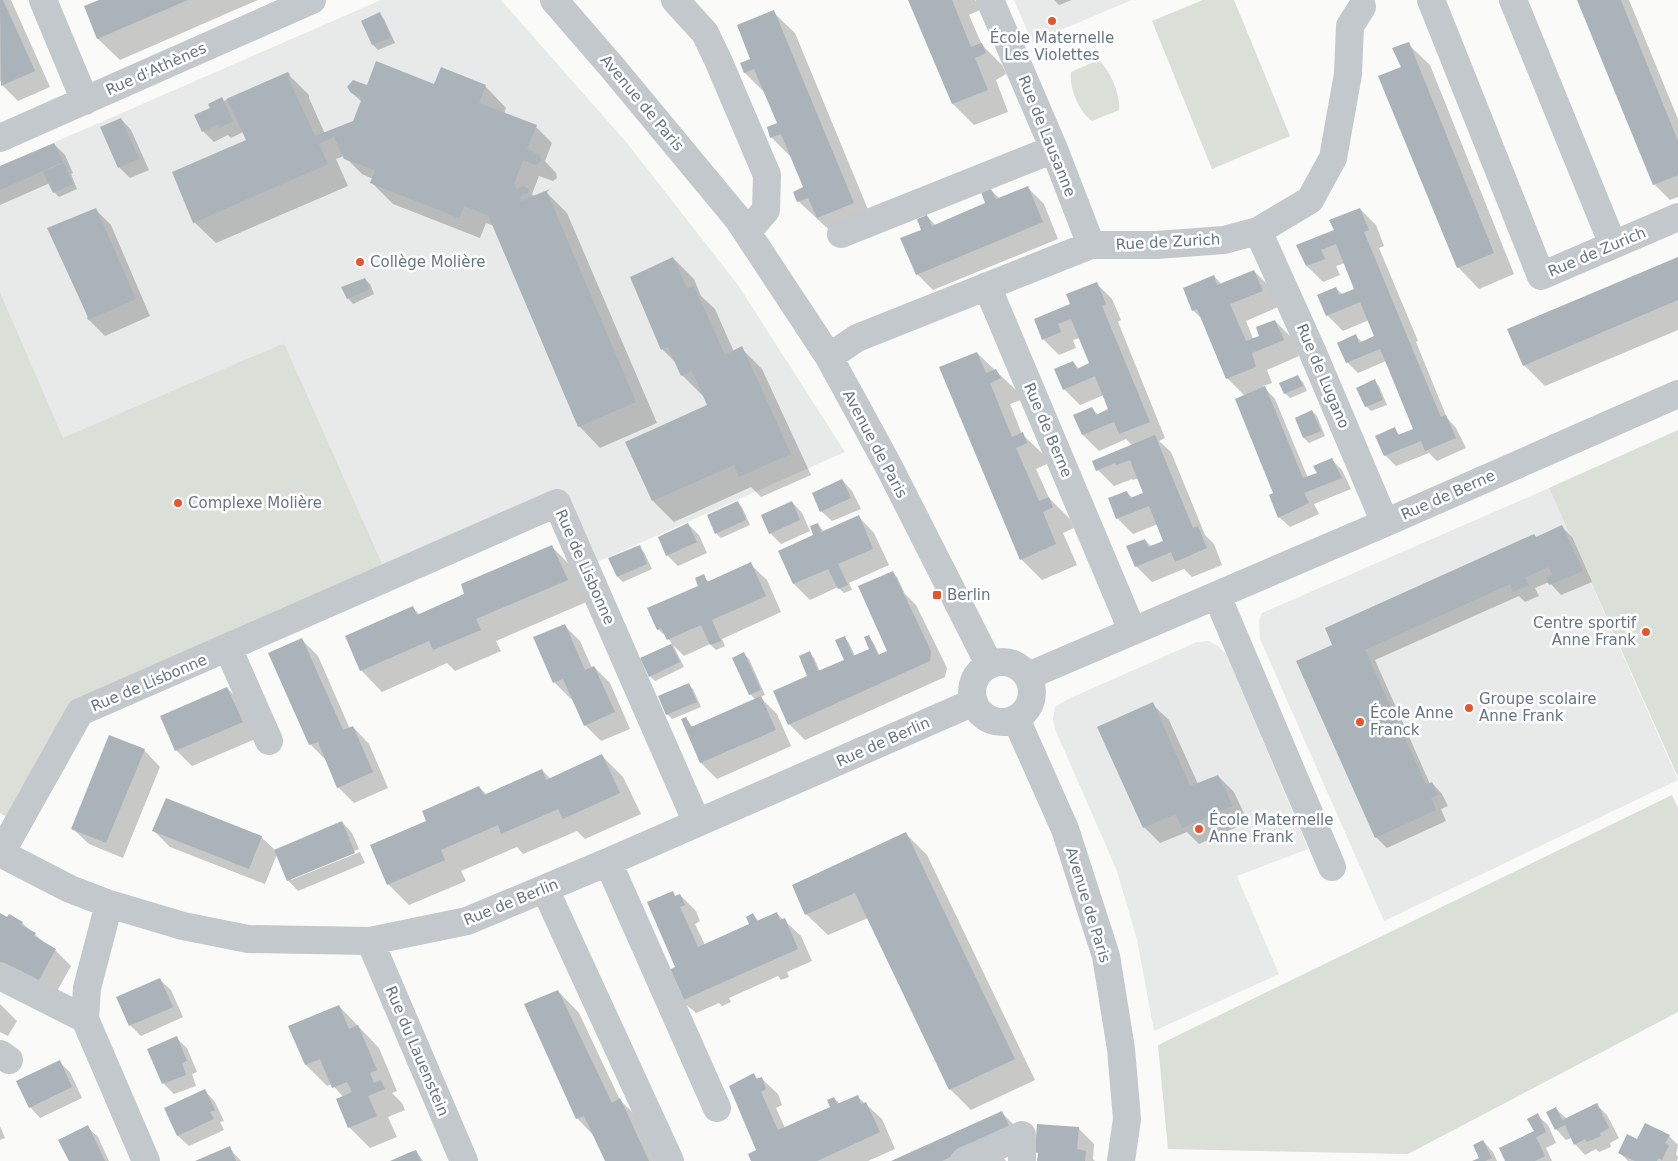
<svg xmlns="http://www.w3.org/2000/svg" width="1678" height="1161" viewBox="0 0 1678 1161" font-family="'DejaVu Sans',sans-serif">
<rect width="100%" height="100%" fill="#fafaf8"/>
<path fill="#e8e9e9" d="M381 0H501L627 143 738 285 845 452 595 563 563 491 384 568 284 343 63 439 0 292V166Z
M1014 0H1132L1032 42Z
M1549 488 1678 780 1384 921 1260 639 1259 622 1262 613Z
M1209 641 1218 646 1227 655 1308 849 1237 876 1279 974 1154 1031 1137 940 1117 871 1055 729 1053 719 1055 707 1066 700 1197 642Z"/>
<path fill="#dadfd7" d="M1203 0H1234L1290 136 1212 169 1152 21Z
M1098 60C1110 69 1121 96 1119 110L1092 121C1079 112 1069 88 1071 72Z
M0 292 63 438 284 343 384 568 73 702 8 818 0 813Z
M1678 430V777L1549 488Z
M1672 795 1678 808V1012L1408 1154 1168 1149 1158 1045Z"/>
<path fill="#0003" d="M0 0H11L50 87 18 101 2 85 0 80Z
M102 0H258L120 60 98 39 86 7Z
M910 0H975L976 1 980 10 969 15 982 45 1003 66 1006 74 996 80 1008 112 974 125 953 104Z
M1054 0H1072L1059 5Z
M1579 0H1629L1678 119V197L1670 200 1654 184Z
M773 12 795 33 874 224 839 239 798 201 805 188 793 159 771 137 778 124 765 93 745 73 742 64 752 59Z
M379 14 384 19 395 43 378 50 373 45 362 21Z
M1408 44 1430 65 1514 274 1479 289 1458 267 1403 67Z
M288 74 309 95V98L325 134 354 122 362 102 352 93 367 87 485 86 506 108 504 114 536 127 552 143 545 161 556 173 557 178 553 181 539 176 532 194 535 197 546 192 567 213 657 423 600 448 579 426 494 226 486 223 480 238 393 204 372 183 373 179 362 174 344 156 336 159 348 186 216 243 194 222 247 141 243 132 231 138 228 135 214 142 203 131 224 101Z
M121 119 131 130 149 170 130 178 119 167Z
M54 144 65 155 73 173 71 174 77 189 59 197 54 192 50 183 0 205V168Z
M1028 188 1044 204 1058 239 933 290 917 274 922 231 927 216 936 226 987 204 991 190 1000 199Z
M95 209 111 225 150 316 105 336 89 320 50 228Z
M1360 209 1376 225 1384 246 1379 248 1418 341 1416 342 1447 418 1456 428 1466 448 1437 461 1429 453 1396 466 1385 455 1394 429 1401 436 1415 430 1386 361 1358 373 1347 362 1356 336 1363 343 1376 338 1369 320 1343 331 1327 315 1336 288 1343 295 1356 290 1345 263 1336 266 1340 275 1323 282 1307 266 1335 231Z
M673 258 694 279 701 296 715 309 734 352 741 348 762 369 811 475 761 497 751 487 674 522 653 501 709 406 704 396H703L682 375 676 363 662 349Z
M1678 258V330L1545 386 1524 365Z
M1254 271 1270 287 1278 307 1246 321 1253 339 1261 336 1275 321 1291 337 1299 356 1267 370 1272 383 1263 386 1275 399 1308 478 1318 474 1331 459 1342 470 1351 489 1314 504 1319 514 1290 527 1279 517 1275 494 1245 396 1227 378 1203 320 1193 310 1214 276 1222 285Z
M365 279 370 284 374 294 353 304 348 298Z
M1096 283 1112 299 1121 320 1118 322 1165 438 1159 441 1171 452 1205 535 1214 544 1222 565 1192 577 1184 569 1152 582 1136 566 1145 540 1152 547 1165 542 1158 524 1133 534 1117 518 1127 492 1133 499 1145 493 1139 478 1133 480 1132 479 1114 486 1098 470 1132 445 1126 439 1099 451 1083 435 1092 408 1098 415 1110 410 1104 395 1080 405 1064 389 1073 362 1079 369 1091 364 1080 338 1073 340 1076 348 1059 355 1043 339 1072 305Z
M977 353 1017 391 1021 400 1010 404 1022 434 1044 455 1047 464 1036 469 1049 498 1070 519 1074 528 1063 533 1077 565 1042 580 1021 559Z
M1298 377 1303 382 1307 391 1290 398 1285 393Z
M1374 381 1379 386 1387 405 1371 411 1366 406Z
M1312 411 1317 416 1325 436 1309 443 1304 438 1296 419Z
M842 480 852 491 861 509 832 521 821 511Z
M737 502 742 507 750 525 721 538 716 533Z
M792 502 802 513 810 531 781 544 770 533Z
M858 516 874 533 889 565 849 583 852 590 844 593 838 587 810 600 794 584 780 551 816 535 818 524 824 532Z
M688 524 699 535 707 553 678 566 667 555Z
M1562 527 1572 537 1592 582 1561 595 1549 582 1535 588 1539 596 1525 602 1519 596 1375 660 1430 784 1432 783 1442 794 1448 806 1441 809 1446 821 1387 848 1376 837 1334 646 1534 535 1537 538Z
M551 546 573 568 589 601 496 641 501 651 455 671 447 663 382 692 361 670 413 608 420 615 465 595Z
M639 547 644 552 652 569 623 582 618 577Z
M750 564 767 580 781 612 722 639 725 646 716 650 710 644 684 656 673 645 684 667 655 681 650 676 642 659 672 644 665 633 663 634 658 629 700 586 703 576 709 582Z
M892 572 897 577 905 594 916 605 947 668 945 677 805 740 789 724 810 676 809 653 814 658 820 672 845 661 844 638 849 643 855 656 871 649 868 637 873 642 880 656 889 652Z
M564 625 580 641 592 668 594 667 610 683 630 729 601 741 585 725 573 698 571 699 555 683 535 638Z
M302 640 318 656 350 729 353 727 369 744 388 788 354 803 338 787 326 760 310 744Z
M744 654 749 659 765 695 760 697 777 714 791 746 717 779 701 763 682 720 686 718 693 728 756 700 750 694Z
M688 684 693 689 701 707 672 719 667 714Z
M227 688 243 704 258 738 192 766 176 750Z
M1152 704 1169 720 1198 784 1218 776 1234 792 1248 822 1199 844 1187 832 1160 843 1144 827Z
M144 750 160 767 123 858 89 844 72 828Z
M602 756 623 777 641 814 585 839 577 831 523 854 517 847 461 871 466 881 409 905 388 884 428 822 479 787 487 795 542 770 551 779Z
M342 822 352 833 359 849 291 878V880L360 852 365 863 298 891 288 880 277 854 265 884 170 847 154 831 261 837 276 851Z
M906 834 927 855 1035 1080 971 1110 950 1089 868 918 828 935 806 914Z
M673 893 676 897 680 895 696 911 700 921 695 924 705 945 751 925 753 915 759 921 776 913 801 936 812 961 787 972 789 977 781 980 778 976 729 998 731 1002 722 1006 719 1003 696 1013 682 1001 677 967Z
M0 914 22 923 46 944 55 950 71 966 52 1000 30 987Z
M160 980 171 990 183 1017 141 1036 130 1025Z
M558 991 579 1013 620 1100 641 1121 660 1161H606L595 1137 577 1118Z
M0 1004 17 1021 8 1036 0 1032Z
M339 1006 379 1048 397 1091 392 1093 402 1103 405 1110 388 1117 397 1137 370 1148 349 1127 343 1097 332 1084 327 1086 306 1065 290 1026Z
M176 1038 187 1048 197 1072 192 1074 196 1086 174 1094 164 1084 149 1049Z
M59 1062 70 1072 82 1098 40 1118 30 1107Z
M754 1075 758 1079 761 1078 778 1094 782 1105 776 1108 785 1128 832 1108 834 1098 840 1104 858 1097 882 1119 895 1149 868 1161H752L757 1151Z
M205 1091 215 1102 224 1121 220 1122 224 1130 189 1146 178 1136 166 1109Z
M1597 1105 1607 1115 1619 1138 1610 1143 1611 1147 1599 1152 1596 1149 1585 1155 1575 1144 1572 1138 1566 1140 1556 1129V1109L1567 1119Z
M1002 1113 1018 1129 1003 1157 1006 1161H894Z
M1537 1115 1548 1125 1556 1143 1546 1148 1552 1161H1507L1535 1132Z
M0 1126 5 1138 0 1140Z
M87 1127 98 1137 109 1161H70Z
M1078 1128 1094 1144 1093 1159 1095 1161H1038L1039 1155 1037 1152Z
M1669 1136 1678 1145 1676 1154 1678 1157 1677 1161H1628L1620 1153 1638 1141Z
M1483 1141 1493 1152 1497 1161H1475L1480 1159Z
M229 1148 241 1161H199Z
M416 1151 423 1161H394Z"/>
<path fill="#aab3b9" d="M0 0H3L35 71 1 86Z
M99 0H188L97 39 84 6Z
M908 0H952L971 47 982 43 986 53 975 58 988 90 952 104Z
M1577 0H1621L1678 141V175L1653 185Z
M774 10 854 203 817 218 808 198 797 202 793 192 803 187 781 134 770 138 767 127 777 123 754 69 744 73 740 63 750 59 737 25Z
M380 12 391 38 372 45 361 21Z
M1409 42 1494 253 1457 268 1378 76 1401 67 1392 48Z
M376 61 434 84 441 67 486 85 479 103 537 125 527 149 540 155 541 161 536 165 523 160 514 184 516 189 523 186 529 189 528 193 520 197 521 201 550 189 547 192 636 402 578 427 488 215 464 206 459 218 370 183 375 170 344 159 334 137 319 144 328 164 193 223 172 172 246 140 228 101 226 99 288 72 290 75 288 77 315 136 353 121 362 98 351 93 347 87 353 80 367 85Z
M222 97 233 121 219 128 218 124 202 132 194 115 210 108 208 104Z
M121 118 139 159 118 168 100 127Z
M54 143 63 162 0 190V166Z
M64 163 73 184 53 193 43 172Z
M1028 186 1043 222 916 275 900 238 921 230 917 219 927 215 932 226 985 203 981 192 991 189 996 199Z
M96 208 136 299 88 320 87 318 88 317 47 228Z
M1360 208 1369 230 1364 232 1422 372 1441 417 1446 415 1456 438 1425 451 1421 441 1384 456 1375 436 1395 427 1398 435 1413 429 1388 368 1380 349 1346 363 1337 343 1356 334 1359 343 1374 336 1360 302 1326 316 1317 295 1336 287 1339 295 1354 289 1336 244 1321 250 1325 259 1306 266 1296 245 1334 230 1329 220Z
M673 257 687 288 694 286 725 355 742 346 791 454 739 477 734 465 652 501 625 442 707 405 692 371 681 376 668 347 661 350 630 277Z
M1678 257V300L1523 366 1507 329Z
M1254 270 1263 291 1230 304 1246 341 1259 336 1256 327 1275 320 1284 340 1252 353 1256 367 1226 379 1197 309 1192 311 1183 288 1214 275 1217 285Z
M365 278 370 289 347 299 341 287Z
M1097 282 1106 304 1102 306 1150 422 1119 434 1114 422 1082 435 1073 415 1092 407 1096 415 1108 409 1095 376 1063 390 1054 369 1073 361 1077 369 1089 363 1071 319 1058 324 1061 332 1042 340 1034 319 1070 304 1066 294Z
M977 352 986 373 996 369 1001 378 990 383 1012 437 1023 432 1027 443 1016 448 1039 501 1049 497 1053 507 1043 512 1056 544 1020 560 939 367Z
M1298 375 1303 386 1284 394 1279 383Z
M1375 379 1383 400 1365 407 1356 388Z
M1265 386 1303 478 1317 473 1313 466 1332 458 1342 478 1304 493 1309 503 1278 518 1269 495 1273 493 1235 399Z
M1312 410 1321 431 1303 438 1295 418Z
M1155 435 1193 528 1198 526 1207 548 1175 562 1171 552 1135 567 1126 546 1145 539 1148 547 1163 541 1149 506 1116 519 1108 498 1127 491 1130 498 1143 493 1130 460 1116 465 1115 463 1096 471 1092 461Z
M842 479 851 498 820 512 812 493Z
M738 501 746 520 715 534 707 515Z
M792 501 800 520 769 534 761 515Z
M859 515 873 549 838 564 848 585 838 589 828 569 793 584 778 551 813 535 810 526 818 523 821 532Z
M688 523 697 542 666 556 658 537Z
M1562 525 1583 571 1549 585 1546 578 1553 575 1548 567 1525 578 1529 585 1513 592 1510 584 1365 650 1426 785 1432 782 1438 795 1431 798 1436 810 1375 838 1296 661 1332 645 1325 628 1534 534 1536 537Z
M552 545 568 580 476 619 481 630 433 650 429 641 360 671 345 636 413 606 417 615 464 594 461 584Z
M640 545 647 564 617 577 608 558Z
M751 562 766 596 712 620 721 641 710 645 701 625 667 640 661 628 657 630 647 608 698 586 695 578 704 574 707 582Z
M893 571 931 651 930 661 788 725 773 691 807 676 799 656 810 651 818 671 844 660 835 640 845 636 853 656 869 649 864 637 869 635 878 655 887 651 858 586Z
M565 624 585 670 594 666 615 712 584 726 563 679 553 683 533 637Z
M302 638 343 730 353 726 373 772 337 788 318 742 309 745 268 653Z
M671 644 680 662 649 677 640 658Z
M744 652 761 690 749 695 732 658Z
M689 683 697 702 666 715 658 696Z
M227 687 243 722 175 751 160 716Z
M761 696 776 730 700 763 681 719 686 717 691 727Z
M1153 702 1190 786 1218 775 1233 806 1182 828 1176 814 1143 828 1097 727Z
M109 735 145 749 106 843 71 829Z
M602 754 620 793 563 819 558 809 501 834 498 825 441 850 445 860 387 885 370 845 426 821 422 811 479 786 484 795 542 769 546 780Z
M166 798 262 836 249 869 152 831Z
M342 821 355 853 287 881 274 850Z
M906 832 1015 1059 949 1090 855 893 805 915 792 885Z
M673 891 675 896 680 894 685 905 680 907 698 947 749 924 746 917 753 913 757 921 777 912 780 920 785 918 798 949 681 1001 667 971 675 967 647 902Z
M0 913 7 917 9 914 23 922 21 925 36 933 34 936 56 949 36 985 0 968Z
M160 978 173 1007 129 1026 116 997Z
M558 990 612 1103 620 1098 649 1161H605L584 1116 576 1119 524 1004Z
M339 1005 349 1029 358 1025 377 1070 370 1073 374 1083 381 1080 385 1089 368 1096 377 1116 348 1128 336 1099 352 1092 347 1082 332 1088 320 1059 305 1065 288 1026Z
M177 1036 187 1061 182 1063 186 1075 162 1084 147 1049Z
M60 1060 72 1087 29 1108 16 1081Z
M754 1073 756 1079 762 1077 766 1089 761 1092 778 1130 830 1107 827 1100 834 1097 837 1104 858 1095 861 1104 866 1102 880 1132 817 1161H751L748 1154 756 1150 729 1086Z
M205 1089 215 1110 210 1112 214 1119 177 1136 164 1108Z
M1597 1103 1609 1128 1600 1133 1601 1136 1587 1142 1585 1139 1574 1145 1565 1125 1555 1130 1546 1112 1556 1107 1562 1120Z
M1002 1111 1011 1130 942 1161H891Z
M1538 1113 1546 1132 1536 1137 1545 1156 1535 1161H1505L1499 1148 1534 1131 1527 1119Z
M1645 1123 1670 1135 1665 1143 1669 1145 1662 1160 1658 1158 1657 1161H1635L1618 1153 1627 1134 1637 1139Z
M1037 1124 1079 1127 1077 1149 1086 1151 1085 1161H1037L1038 1153 1035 1152Z
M88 1125 105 1161H69L58 1140Z
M1483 1140 1492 1158 1485 1161H1472L1479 1158 1473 1145Z
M230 1146 236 1161H195Z
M416 1150 421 1161H390L408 1153Z"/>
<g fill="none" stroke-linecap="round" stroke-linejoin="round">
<path stroke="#c3c8cc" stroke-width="28" d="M43 0 85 101
M554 0 612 67 738 219 829 357 888 465 989 664
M675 0 705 33 718 60 767 175 766 210 747 232
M990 0 1054 149 1091 245
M1431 0 1541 276 1678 217
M1513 0 1613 245
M0 138 312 0
M1258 231 1313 353 1385 523
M841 234 1054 149
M987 286 1132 630
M829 357 857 338 1091 245H1157L1224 240 1258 231 1310 200 1333 158 1348 74 1350 26 1362 7
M1217 596 1332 867
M228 648 269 741
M972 692a30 30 0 1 1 60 0a30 30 0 1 1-60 0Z
M1028 676 1385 523 1678 394
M1016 719 1065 829 1106 956 1121 1049 1127 1119 1121 1161
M0 853 70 889 109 904 183 926 248 939 370 941 467 921 608 862 974 702
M1 853 80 712 557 503 697 823
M608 862 717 1108
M545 889 670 1161
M109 904 87 988 85 1019 146 1161
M370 941 464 1161
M0 976 85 1019
M0 1054 9 1060
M964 1161 1022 1135V1161"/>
</g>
<g fill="#e4572e" stroke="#fff" stroke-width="2">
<circle cx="1052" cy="21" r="5"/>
<circle cx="360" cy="262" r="5"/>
<circle cx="178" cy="503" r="5"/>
<rect x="932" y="590" width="10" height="10" rx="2.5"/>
<circle cx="1646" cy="632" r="5"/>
<circle cx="1469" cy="708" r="5"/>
<circle cx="1360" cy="722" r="5"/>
<circle cx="1199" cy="829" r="5"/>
</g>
<g text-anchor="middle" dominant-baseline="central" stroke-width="5" stroke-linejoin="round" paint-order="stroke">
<g font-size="15" fill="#657683" stroke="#fff" text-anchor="start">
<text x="1052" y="38" text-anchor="middle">École Maternelle<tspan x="1052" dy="17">Les Violettes</tspan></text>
<text x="370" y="262">Collège Molière</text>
<text x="188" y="503">Complexe Molière</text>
<text x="947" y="595">Berlin</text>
<text x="1636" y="623" text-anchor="end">Centre sportif<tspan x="1636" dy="17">Anne Frank</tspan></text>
<text x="1479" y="699">Groupe scolaire<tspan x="1479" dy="17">Anne Frank</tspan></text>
<text x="1370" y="713">École Anne<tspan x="1370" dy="17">Franck</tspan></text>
<text x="1209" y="820">École Maternelle<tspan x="1209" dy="17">Anne Frank</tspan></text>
</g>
<g font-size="15" fill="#657683" stroke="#fff">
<text transform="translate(156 69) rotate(-24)">Rue d'Athènes</text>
<text transform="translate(642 103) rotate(50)">Avenue de Paris</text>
<text transform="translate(1047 136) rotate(68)">Rue de Lausanne</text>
<text transform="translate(1168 242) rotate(-3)">Rue de Zurich</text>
<text transform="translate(1597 252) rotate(-23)">Rue de Zurich</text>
<text transform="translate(1323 376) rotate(67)">Rue de Lugano</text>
<text transform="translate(1048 430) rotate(67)">Rue de Berne</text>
<text transform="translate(875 444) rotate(62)">Avenue de Paris</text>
<text transform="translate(1448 495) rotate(-24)">Rue de Berne</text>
<text transform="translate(585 567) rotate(66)">Rue de Lisbonne</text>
<text transform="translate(149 683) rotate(-23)">Rue de Lisbonne</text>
<text transform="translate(883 742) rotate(-24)">Rue de Berlin</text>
<text transform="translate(511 902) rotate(-22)">Rue de Berlin</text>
<text transform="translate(1088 905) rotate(73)">Avenue de Paris</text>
<text transform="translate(417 1051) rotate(67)">Rue du Lauenstein</text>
</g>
</g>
</svg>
